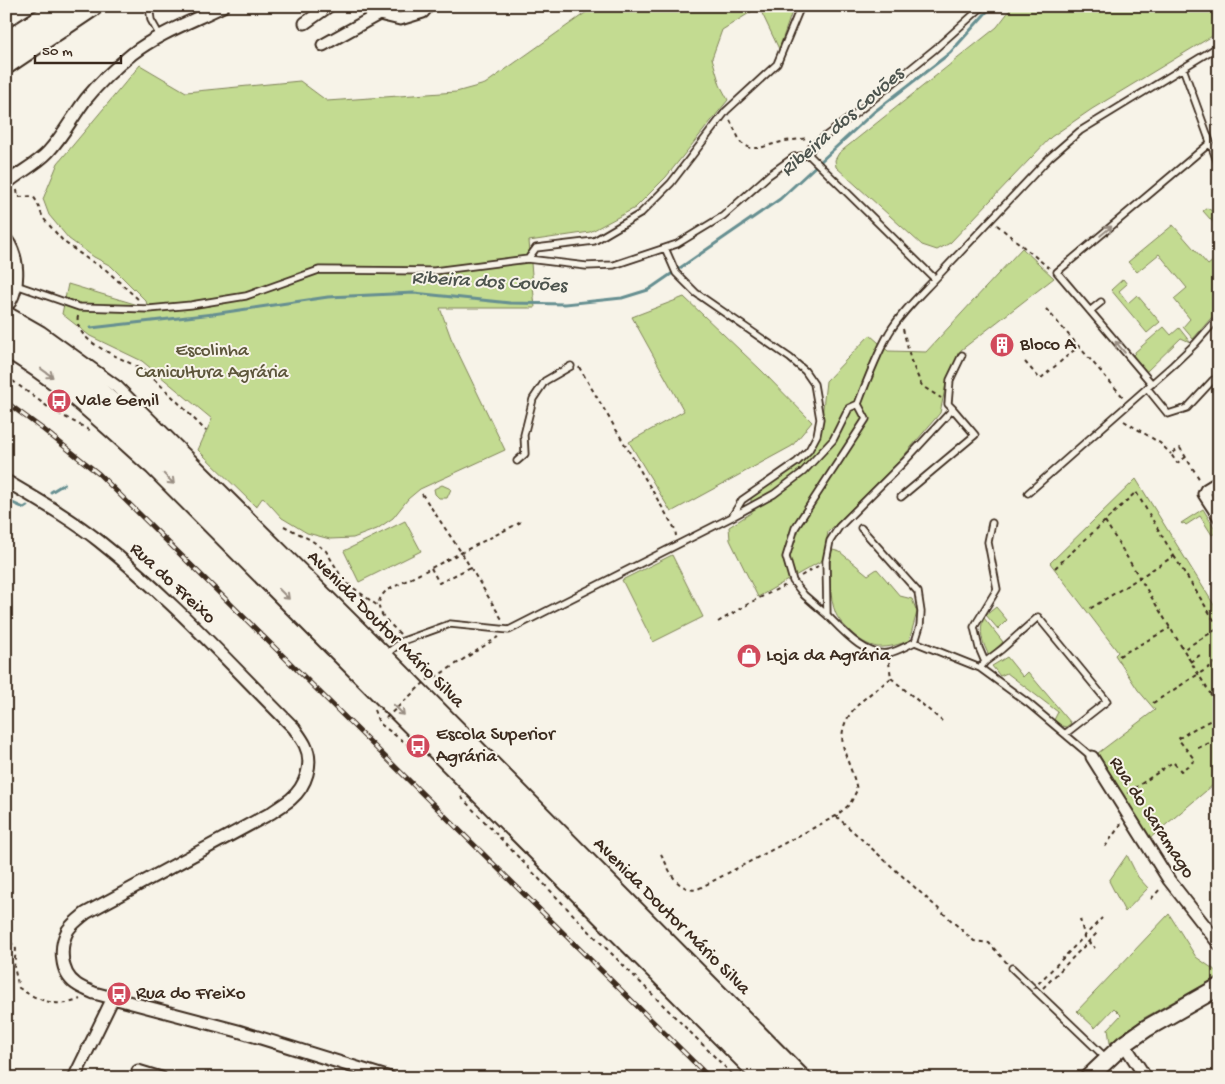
<svg xmlns="http://www.w3.org/2000/svg" width="1225" height="1084" viewBox="0 0 1225 1084" font-family="'Gochi Hand',sans-serif">
<rect width="100%" height="100%" fill="#f7f3e8"/>
<filter id="ink" filterUnits="userSpaceOnUse"><feTurbulence type="fractalNoise" baseFrequency=".02" numOctaves="2"/><feDisplacementMap in="SourceGraphic" scale="10" xChannelSelector="R" yChannelSelector="G"/><feConvolveMatrix kernelMatrix="1 2 1 2 8 2 1 2 1" color-interpolation-filters="sRGB"/></filter>
<g filter="url(#ink)">
<path fill="#c3db91" stroke="#7f8258" d="M595 6H794L779 49 759 7 722 30 712 58 720 85 728 100 666 177 635 208 590 232 529 241 535 308H440L451 338 505 450 420 489 408 499 393 518 377 529 353 538 330 539 307 533 282 518 263 497 256 507 198 450 212 419 142 361 90 336 62 314 68 284 148 308 146 301 111 266 94 257 69 239 49 215 43 199 58 163 140 65 186 92 300 81 327 101 456 92 485 84Z
M1013 6H1219V32L1092 109 1051 137 950 243 937 250 922 245 836 167 835 160 839 153 997 27Z
M1207 208 1219 215V229L1203 211Z
M1173 225 1208 265 1214 260 1219 264V307L1211 318 1193 339 1183 327 1190 319 1174 299 1187 288 1159 254 1137 272 1128 262Z
M1022 248 1054 278 961 350 947 379 940 413 901 459 828 532 823 560 758 597 730 540 729 527 751 513V498L799 464 811 452 820 436 826 381 870 335 888 351 926 352Z
M1123 279 1127 284 1119 291 1128 303 1137 295 1160 322 1147 333 1111 290Z
M684 297 761 370 812 422 792 446 671 512 629 442 684 411 632 317Z
M1164 327 1171 335 1179 328 1190 342 1181 338 1146 372 1132 356 1135 353V352Z
M1136 479 1219 613V780L1149 839 1098 753 1155 710 1138 690 1115 655 1118 652 1050 563Z
M442 485 451 489 447 498H439L435 494 434 489Z
M1203 509 1217 532 1212 535 1200 516 1186 525 1184 523 1182 524 1181 523Z
M405 521 421 551 359 582 344 551Z
M833 550 840 552 868 575 877 569 900 596 912 599 917 612 909 641C899 644 889 648 878 647 868 646 858 639 851 632 846 627 839 621 836 614 829 598 829 569 831 552Z
M672 555 703 617 653 642 622 580Z
M996 607 1007 620 998 629 986 615Z
M984 618 1003 642 989 655C983 645 978 630 984 618Z
M1007 657 1023 677 1028 672 1071 723 1066 727 1062 726 1054 720 1058 712 1007 673 1000 676 992 666Z
M1127 855 1138 877 1148 888 1125 912 1109 881Z
M1169 914 1196 957 1219 973V976L1144 1018 1110 1043 1108 1029 1121 1015 1114 1008 1095 1028 1077 1011Z"/>
<g fill="none" stroke-linecap="round" stroke-linejoin="round">
<path stroke="#668f91" stroke-width="3" d="M91 328 213 314 328 297 414 293 510 303 565 304 622 298 648 290 780 199 874 112 950 53 992 6
M51 492 64 484
M6 500 24 508 27 506"/>
<defs>
<path id="lane" d="M149 6 151 20 160 36
M1183 68 1217 161 1219 162
M809 155 812 146 855 114 935 49 983 6
M665 248 676 273 696 293 790 358 805 371 814 384 820 419 817 435 809 450 797 462 742 500 733 515
M528 259 536 248 594 241 640 214 671 183 726 111 777 64 801 6
M935 279 1049 158 1080 131 1219 46
M16 285 79 307 149 309 191 305 246 296 319 270 434 271 528 259 586 266 614 265 677 244 723 216 769 175 794 157 809 155 935 279C919 296 901 313 889 333 876 356 867 380 858 404L849 408 833 440 803 472 774 494 732 517 509 630 450 624 403 641 386 654
M1090 311 1101 302
M1152 384 1057 272 1210 143
M1147 388 1168 414 1187 408 1213 380
M953 409 948 404 950 380 962 355
M517 461 525 454 524 435 533 399 545 381 571 366
M1028 493 1173 365 1195 344 1219 317
M901 497 975 435 953 409 904 462 839 527 830 541 826 561 827 615C842 630 866 658 889 653 898 651 906 646 915 642L980 668
M992 523 988 542 997 589 974 627 979 648 985 662 980 668 1028 703 1092 757
M861 528 918 592 921 612 920 626 915 642
M827 615 804 595 793 581 786 557 795 528 866 419 858 404
M985 662 1002 649 1038 617 1107 701 1065 734
M1012 968 1106 1058"/>
<path id="street" d="M373 6 379 14 400 19 423 12 428 6
M305 23 329 6
M323 45 379 14
M6 184C19 172 36 165 48 152 63 136 73 116 86 99 99 83 116 67 132 54 159 33 193 21 223 6
M6 239C19 256 20 284 10 302
M6 312 41 332 117 387 386 654 806 1078
M6 481C38 500 70 518 99 541 170 597 231 665 294 728 298 734 302 739 305 745 314 763 306 786 291 799 285 804 278 808 271 813L86 913C80 918 73 923 68 930 59 946 60 973 76 984 81 988 88 990 94 993L238 1031 390 1078
M1219 482 1206 490 1204 494 1219 517
M1092 757 1169 880 1219 944
M1124 1044 1146 1078
M138 1071 161 1078
M74 1078 113 998"/>
<path id="secondary" d="M1088 1078 1124 1044 1147 1028 1219 987"/>
<path id="highway" d="M6 43 63 6
M6 63 91 6
M6 327 37 344 77 374 162 448 786 1078
M6 346C62 378 108 423 155 465L765 1078"/>
</defs>
<use href="#lane" stroke="#3b2a1e" stroke-width="9"/>
<use href="#street" stroke="#3b2a1e" stroke-width="15"/>
<use href="#secondary" stroke="#3b2a1e" stroke-width="20"/>
<use href="#highway" stroke="#3b2a1e" stroke-width="25"/>
<path stroke="#3b2a1e" stroke-width="2" stroke-dasharray="4 4" stroke-linecap="butt" d="M730 120 741 143 750 148H759L785 141 808 138
M17 190 18 197 33 196 37 202 43 218 64 242 89 260 105 269 139 300
M997 225 1049 268
M1046 309 1124 398
M78 316C72 345 131 359 148 374 168 391 187 412 206 431
M903 329 911 361 922 386 941 398
M1025 362 1040 379 1079 346
M579 367 675 529 676 536
M6 376 52 410 93 432
M1124 421 1160 443 1171 454
M1186 457 1177 463 1171 454 1180 448 1200 480
M422 494 461 552 503 621
M1105 521 1219 708
M284 526 311 540 326 551 341 576 348 584 378 606
M1174 556 1219 628 1184 649
M431 568 439 583 471 567
M1055 568 1136 492 1174 556 1088 610
M801 576 818 566
M718 622 755 600 786 585
M400 634C388 621 368 608 386 591L523 521
M1119 656 1170 628
M1190 662 1200 655
M891 678 942 721
M427 680 439 675 498 637
M1153 703 1219 661
M374 710 379 723 412 748
M1198 748 1219 739
M1128 793 1173 762 1181 771 1195 760 1178 739 1190 731 1219 716
M461 797 585 927 736 1078
M836 816 974 941 989 943 1007 963
M1105 847 1121 824
M661 854C671 872 674 888 696 890L836 816 850 804 857 790C854 774 846 760 843 745 837 713 870 695 891 678L889 662
M1151 899 1161 888
M1080 919 1085 939 1095 948
M6 935 16 949 14 967 19 988C37 1000 59 1009 80 999
M1043 988 1099 931"/>
<use href="#lane" stroke="#f7f3e8" stroke-width="5.5"/>
<use href="#street" stroke="#f7f3e8" stroke-width="11"/>
<use href="#secondary" stroke="#f7f3e8" stroke-width="16"/>
<use href="#highway" stroke="#f7f3e8" stroke-width="21"/>
<defs>
<path id="rail" d="M6 402 44 430 99 474 710 1078"/>
</defs>
<use href="#rail" stroke="#3b2a1e" stroke-width="5"/>
<use href="#rail" stroke="#f7f3e8" stroke-width="3" stroke-dasharray="9" stroke-linecap="butt"/>
<path stroke="#3b2a1e" stroke-width="2" stroke-dasharray="4 4" stroke-linecap="butt" d="M386 718 427 680
M1033 989 1102 918"/>
</g>
<defs><path id="oneway-shaft" d="M-6 0H5M1.5-3L5.5 0L1.5 3" fill="none" stroke-width="1.6" stroke-linecap="round" stroke-linejoin="round" transform="scale(1.25)"/></defs>
<g stroke="#998e83">
<use href="#oneway-shaft" transform="translate(1106 231) rotate(-40)"/>
<use href="#oneway-shaft" transform="translate(1120 347) rotate(-130)"/>
<use href="#oneway-shaft" transform="translate(47 373) rotate(36)"/>
<use href="#oneway-shaft" transform="translate(169 479) rotate(45)"/>
<use href="#oneway-shaft" transform="translate(284 594) rotate(45)"/>
<use href="#oneway-shaft" transform="translate(399 710) rotate(45)"/>
</g>
</g>
<defs>
<symbol id="building-disc" viewBox="-11 -11 22 22"><circle r="9.5" fill="#d1495b" stroke="#f7f3e8"/><path d="M-4-6H4V6H1V3H-1V6H-4ZM-2.5-4.3h1.7v1.8h-1.7ZM.8-4.3h1.7v1.8H.8ZM-2.5-1h1.7V.8h-1.7ZM.8-1h1.7V.8H.8Z" fill="#fff"/></symbol>
<symbol id="bus-disc" viewBox="-11 -11 22 22"><circle r="9.5" fill="#d1495b" stroke="#f7f3e8"/><path d="M-5-6H5V4H4V6H2V4H-2V6H-4V4H-5ZM-3.5-4V0h7V-4ZM-3.5 1.2v1.5H-2V1.2ZM2 1.2v1.5H3.5V1.2Z" fill="#fff"/></symbol>
<symbol id="shop-disc" viewBox="-11 -11 22 22"><circle r="9.5" fill="#d1495b" stroke="#f7f3e8"/><path d="M-5-2.5h2.3a2.7 3.5 0 0 1 5.4 0H5L5.5 6h-11ZM-1.5-2.5h3a1.5 2.3 0 0 0-3 0Z" fill="#fff"/></symbol>
</defs>
<g fill-rule="evenodd">
<use href="#building-disc" x="988" y="331" width="28" height="28"/>
<use href="#bus-disc" x="45" y="387" width="28" height="28"/>
<use href="#shop-disc" x="735" y="642" width="28" height="28"/>
<use href="#bus-disc" x="404" y="732" width="28" height="28"/>
<use href="#bus-disc" x="105" y="980" width="28" height="28"/>
</g>
<g text-anchor="middle" dominant-baseline="central" stroke-width="4" stroke-linejoin="round" paint-order="stroke">
<g font-size="19" fill="#3b2a1e" stroke="#f7f3e8" text-anchor="start">
<text x="1020" y="345">Bloco A</text>
<text x="76" y="401">Vale Gemil</text>
<text x="766" y="656">Loja da Agrária</text>
<text x="436" y="735">Escola Superior<tspan x="436" dy="22">Agrária</tspan></text>
<text x="136" y="994">Rua do Freixo</text>
</g>
<g font-size="19" fill="#5d563b" stroke="#f7f3e8">
<text x="212" y="351">Escolinha<tspan x="212" dy="22">Canicultura Agrária</tspan></text>
</g>
<g font-size="19" fill="#3b2a1e" stroke="#f7f3e8">
<text transform="translate(172 584) rotate(43)">Rua do Freixo</text>
<text transform="translate(385 630) rotate(45)">Avenida Doutor Mário Silva</text>
<text transform="translate(1151 818) rotate(57)">Rua do Saramago</text>
<text transform="translate(671 917) rotate(45)">Avenida Doutor Mário Silva</text>
</g>
<g font-size="20" font-style="italic" fill="#4d544e" stroke="#f7f3e8">
<text transform="translate(843 123) rotate(-41)">Ribeira dos Covões</text>
<text transform="translate(489 283) rotate(3)">Ribeira dos Covões</text>
</g>
</g>
<rect width="1225" height="1084" fill="none" stroke="#f7f3e8" stroke-width="25"/>
<rect x="12" y="12" width="1200" height="1059" fill="none" stroke="#3b2a1e" stroke-width="2" filter="url(#ink)"/>
<path d="M35 55v8h86v-8" fill="none" stroke="#3b2a1e" stroke-width="2.5"/>
<text x="42" y="55" font-size="15" fill="#3b2a1e" stroke="#f7f3e8" stroke-width="4" paint-order="stroke">50 m</text>
</svg>
